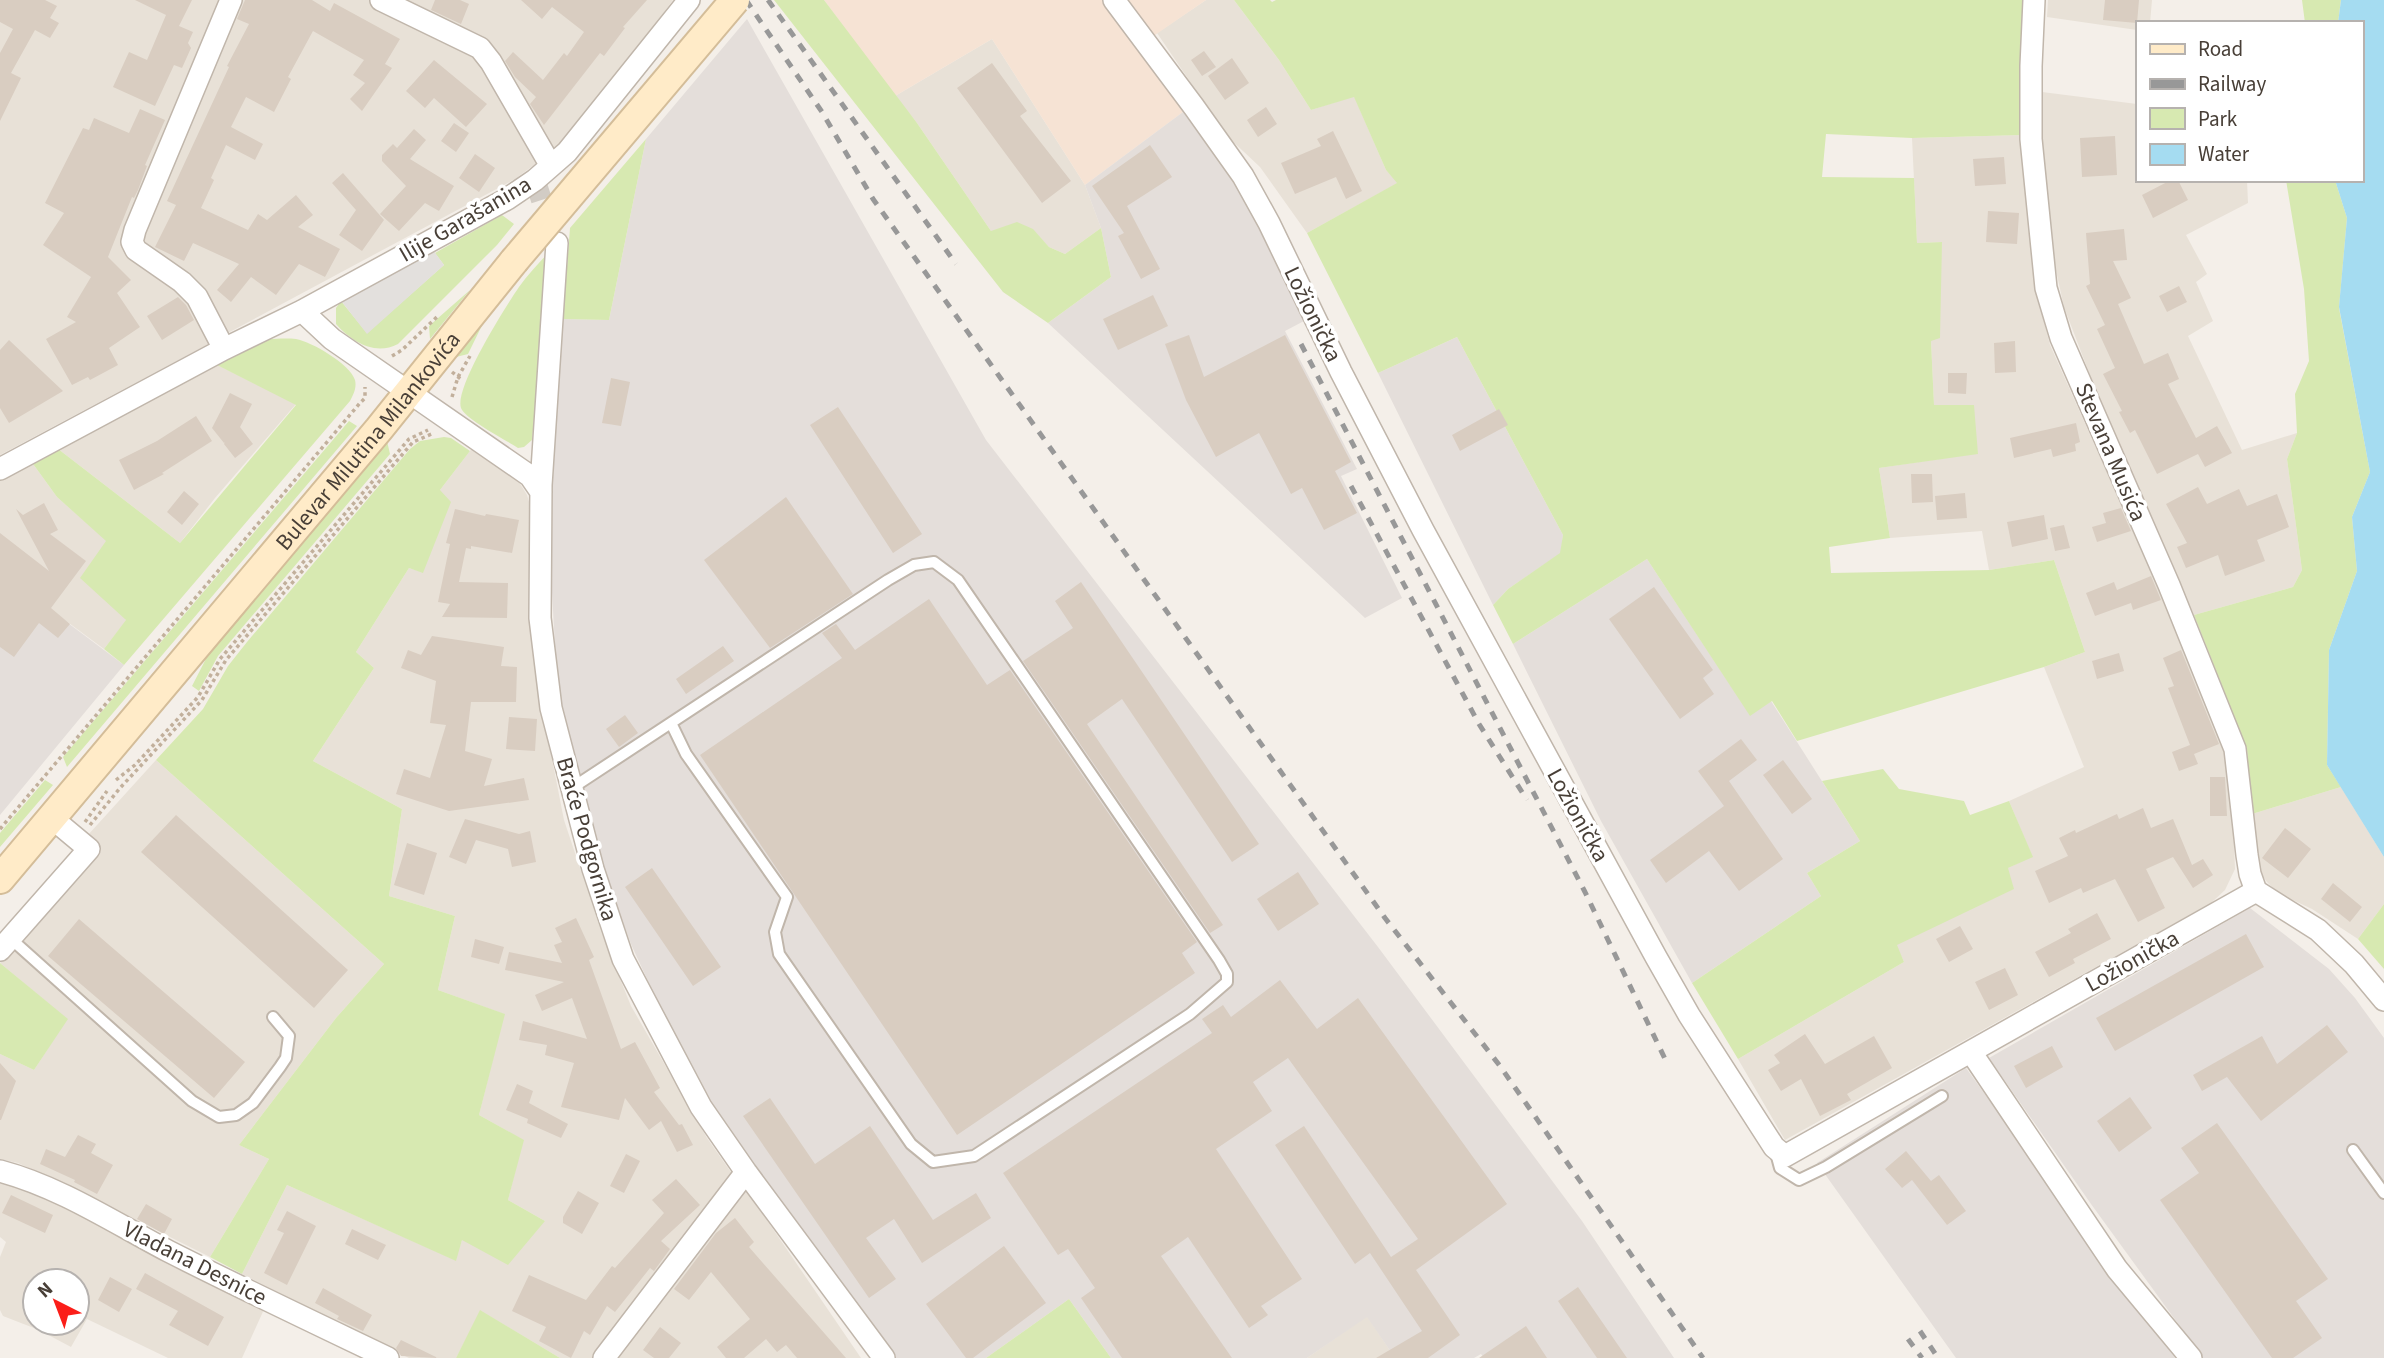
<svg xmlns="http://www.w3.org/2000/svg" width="2384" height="1358" viewBox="0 0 2384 1358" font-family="'Source Sans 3',sans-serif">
<rect width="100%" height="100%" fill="#f4efe9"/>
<path fill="#e8e1d7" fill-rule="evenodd" d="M0 0H222L124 239 190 298 212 342 0 455Z
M239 0H371L473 48 538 162 515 179 226 334 143 242 142 228Z
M390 0H673L584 120 550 153 491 52Z
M1206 0H1234L1279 60 1311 110 1354 96 1386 170 1398 183 1307 233 1260 167 1227 136 1157 33Z
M2048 0H2152L2150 23H2137V30L2047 17Z
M992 39 1085 185 1101 228 1065 254 1049 247 1033 230 991 231 917 123 895 96Z
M2042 92 2137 104V180H2247L2248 203 2186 235 2207 274 2196 282 2213 321 2188 336 2242 450 2297 433 2287 459 2302 570 2293 587 2194 615 2109 425 2064 307 2055 266 2040 142Z
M2023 135 2025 185 2035 288 2050 345 2181 639 2228 756 2231 771 2235 869 2225 890 2211 903 1785 1140 1738 1059 1904 962 1896 945 2008 868 2032 856 2009 801 2084 767 2044 667 2085 652 2054 560 1989 570 1982 531 1890 538 1879 468 1978 453 1934 405 1931 341 1942 242 1917 243 1912 138Z
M211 362 296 404 215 498 180 543 53 445Z
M473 447 519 482 527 495 532 512 541 703 564 820 602 934 631 1006 707 1138 733 1175 596 1358H560L481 1311 456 1358H409L242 1274 287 1185 455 1260 462 1240 545 1221 508 1200 523 1140 479 1115 504 1014 438 990 455 916 389 896 402 809 313 761 374 668 356 652 409 568 423 572 440 490Z
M28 457 57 497 107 541 126 621 104 649 0 572V473Z
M156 760 384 964 336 1018 239 1145 269 1159 210 1257 66 1185 18 1163 0 1159V1054L34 1070 67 1019 0 963 100 848 88 835Z
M2341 787 2384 857V904L2358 939 2312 909 2278 893 2267 882 2259 871 2252 814Z
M0 1176 266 1305 242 1358H168L87 1319 71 1347 39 1330 3 1316 0 1310V1257L6 1242 0 1237ZM35 1281H77V1323H35Z
M737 1190 747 1191 861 1358H609Z
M1367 1316 1395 1358H1307Z"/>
<path fill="#f6e3d4" d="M824 0H1206L1139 46 1183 112 1085 185 992 39 895 96Z"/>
<path fill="#e4deda" d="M747 19 986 440 1378 947 1582 1221 1674 1358H1484L1481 1354 1474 1358H1395L1367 1317 1307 1358H1111L1069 1299 986 1358H894L716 1113 675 1040 631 944 603 868 565 734 556 664 549 538 563 319 609 320 646 139Z
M1183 112 1241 192 1304 321 1285 331 1357 469 1341 476 1402 598 1365 618 1048 323 1111 277 1101 228 1085 185Z
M1457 337 1563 535 1561 553 1508 589 1493 605 1378 373Z
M1647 559 1750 715 1771 701 1860 841 1807 873 1821 896 1692 983 1601 821 1513 644Z
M0 572 124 665 0 815Z
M2250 908 2329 969 2355 998 2384 1038V1358H2203L2091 1204 1989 1058Z
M1966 1068 2175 1358H1956L1817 1163Z"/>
<path fill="#d7e9b1" d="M774 0H824L917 123 991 231 1017 222 1033 229 1049 247 1065 254 1101 228 1111 277 1048 323 1003 292Z
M1234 0H1270L1272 2 1276 0H2024L2023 135 1912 138 1826 134 1822 177 1914 178 1917 243 1942 242 1940 338 1931 341 1934 405H1974L1978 454 1879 468 1890 538 1829 547 1831 573 1989 570 2054 560 2085 652 2044 667 1797 741 1772 701 1750 716 1647 559 1513 644 1493 605 1508 589 1560 553 1563 535 1457 337 1378 373 1307 233 1397 183 1386 170 1354 97 1311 110 1279 60Z
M2302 0H2341L2338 23H2305Z
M646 139 609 320 563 319 570 228Z
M2286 180H2335L2347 218 2339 308 2370 472 2352 517 2357 571 2329 650 2327 765 2341 787 2252 814 2247 749 2194 615 2293 587 2302 570 2287 459 2297 433 2295 394 2309 361 2304 289Z
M502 215 514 224 497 245 398 344C375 356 352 342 336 324V308L341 301 367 333 444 265 435 253Z
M551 250 532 440 524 447 518 448C506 440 465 419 461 408 454 388 506 306 519 287 528 274 540 262 551 250Z
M470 290 430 339 429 326Z
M491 307 468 354 456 357Z
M267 339C276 339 286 338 296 339 312 342 350 364 355 380 357 388 353 395 350 401L124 665 104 649 126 620 80 578 106 541 57 497 28 457 53 445 180 543 296 405 211 362Z
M349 421 357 426 67 767 63 757Z
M444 437 451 438 470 451 440 490 451 502 423 573 409 568 356 652 374 668 313 761 402 809 389 896 455 916 438 990 505 1014 479 1115 524 1140 508 1200 545 1221 508 1265 462 1240 456 1261 287 1185 242 1274 210 1257 269 1159 239 1145 336 1018 384 964 156 760 203 709 228 666 247 642 410 449 420 441Z
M387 441 390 454 218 656 199 691 192 686 210 651Z
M1883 769 1899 789 1964 801 1970 815 2009 801 2033 857 2008 868 2014 889 1897 945 1904 962 1738 1059 1692 983 1821 896 1807 873 1860 841 1822 781Z
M45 780 53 785 0 847V833Z
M2384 904V969L2358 939Z
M0 963 68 1019 34 1070 0 1054Z
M1069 1299 1111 1358H986Z
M480 1310 560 1358H456Z"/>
<path fill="#e3e0dd" d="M433 250 444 265 367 334 339 298Z"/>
<path fill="#a5dcf1" d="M2341 0H2384V857L2327 765 2329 650 2357 571 2352 517 2370 472 2339 307 2347 218 2335 180H2361V23H2338Z"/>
<path fill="#d9cdc1" d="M0 0H45L57 6 50 18 59 23 50 38 35 30 11 73 21 78 0 121V53L13 29 0 22Z
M135 0H192L179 26 193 32 188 43 191 48 182 68 174 65 155 106 113 87 129 52 147 60 166 15Z
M245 0H312L330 11 334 3 400 39 385 64 392 68 362 111 350 99 365 83 353 75 364 60 313 31 288 77 291 79 274 112 246 97 231 127 263 144 255 160 226 145 211 178 214 180 201 208 248 230 258 214 267 220 296 195 313 215 298 227 340 249 325 277 299 264 276 295 251 277 231 302 217 290 239 264 193 243 184 261 155 247 176 205 167 201 229 67 227 66 249 24 237 19Z
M435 0H460L469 4 461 24 431 10Z
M521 0H647L623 27 625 28 604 56 600 53 544 125 530 104 536 97 515 77 505 61 513 52 543 80 564 53 567 56 584 32 552 7 542 19Z
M2105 0H2139L2137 23 2103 20Z
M1204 51 1216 67 1202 76 1191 60Z
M1232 58 1249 83 1225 100 1208 76Z
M434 60 487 104 466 127 434 98 425 108 406 91Z
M992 63 1027 111 1020 116 1071 181 1042 203 957 88Z
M1266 107 1277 124 1258 137 1247 120Z
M140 109 165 120 145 165 147 166 138 190 134 198 132 197 108 257 131 280 117 293 140 327 109 348 118 365 90 380 88 377 72 385 46 339 76 322 67 317 91 277 43 245 64 213 45 203 83 128 89 130 94 118 129 133Z
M454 123 469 133 456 152 441 141Z
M414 129 426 140 410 159 454 186 439 211 425 203 399 231 380 214 406 186 382 161V155L393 144 397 148Z
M1333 131 1362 191 1346 199 1336 177 1295 194 1281 163 1321 146 1317 139Z
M2115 136 2117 175 2082 177 2080 138Z
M1150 145 1172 177 1127 206 1160 269 1141 279 1118 236 1124 233 1092 186Z
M475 154 495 168 479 192 459 178Z
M2004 157 2006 184 1975 186 1973 159Z
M343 173 384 220 362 251 339 235 356 210 332 183Z
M2171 180H2178L2188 200 2153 218 2142 195Z
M1988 211 2019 213 2017 244 1986 242Z
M2124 229 2127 260 2113 261 2131 298 2118 304 2144 364 2168 353 2179 379 2168 384 2196 438 2217 426 2232 453 2205 467 2198 454 2157 474 2135 430 2130 433 2119 412 2122 411 2103 374 2115 368 2097 329 2105 325 2086 286 2090 284 2086 233Z
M2179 286 2187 302 2167 312 2159 296Z
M1153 295 1168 326 1118 350 1103 319Z
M178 297 186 305 194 320 162 340 147 316Z
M1189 335 1204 377 1285 335 1351 462 1335 471 1357 513 1324 530 1302 488 1291 494 1259 433 1216 457 1186 400 1165 344Z
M9 340 63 391 9 423 0 408V350Z
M2015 341 2016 372 1995 373 1994 343Z
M1948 373H1967L1966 394 1948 393Z
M611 378 630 382 621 426 602 423Z
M230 393 252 404 240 427 253 444 235 458 224 444 225 442 224 443 212 428Z
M838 407 922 534 893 553 810 425Z
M1499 409 1508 425 1460 451 1452 435Z
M196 416 212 441 162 473 164 474 134 490 119 460 157 441Z
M2076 423 2080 442 2075 444 2076 451 2053 457 2051 449 2014 458 2010 438Z
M1911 474H1932L1933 502 1912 503Z
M2198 487 2207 504 2239 489 2247 506 2277 494 2289 527 2257 540 2265 561 2225 576 2218 555 2186 568 2177 547 2187 543 2166 504Z
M184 491 199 504 182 525 167 512Z
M1965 493 1967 518 1937 520 1935 496Z
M786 497 853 594 770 648 704 560Z
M44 503 58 530 50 534 86 561 51 608 70 624 58 638 39 623 14 657 0 647V533L49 571 16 509 23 515Z
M2121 508 2131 531 2097 542 2092 527 2106 523 2103 513Z
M455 509 485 516 486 514 519 520 512 553 471 546V549L466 548 459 582 508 583 507 618 442 617 450 604 438 602 450 544 446 543Z
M2044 515 2048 539 2012 547 2007 522Z
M2064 525 2070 548 2055 551 2050 528Z
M2151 576 2161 600 2133 610 2131 603 2095 616 2086 593 2114 582 2117 590Z
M1081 582 1259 844 1232 862 1122 699 1087 724 1223 925 1210 933 1023 661 1073 628 1055 601Z
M1654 587 1713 670 1703 678 1714 694 1680 719 1609 619Z
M929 599 987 685 1010 670 1197 942 1182 953 1195 973 957 1135 700 755 842 658 822 633 836 624 855 650Z
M432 636 504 647 501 666 517 667 516 702H471L465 751 492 759 484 786 524 778 529 800 449 811 396 794 404 769 430 778 446 725 430 723 436 681 401 668 408 650 421 655Z
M723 646 734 661 686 694 676 679Z
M2181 650 2219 744 2194 754 2198 764 2179 771 2172 752 2190 745 2168 688 2174 686 2163 658Z
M2119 653 2124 671 2097 679 2092 661Z
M625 715 638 733 619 747 606 729Z
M509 717 537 719 535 751 506 749Z
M1741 739 1757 760 1729 781 1783 859 1739 891 1709 851 1666 883 1650 860 1724 806 1698 771Z
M1783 760 1812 799 1792 814 1763 775Z
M2210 777H2225L2227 816H2210Z
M2143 808 2151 828 2173 819 2192 865 2203 859 2213 875 2193 888 2173 857 2146 869 2165 908 2138 922 2115 879 2083 893 2081 888 2049 903 2035 871 2068 856 2059 838 2075 830 2076 833 2117 814 2119 819Z
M176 815 348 970 314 1008 141 852Z
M465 819 519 834 530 831 536 862 512 867 508 849 476 840 466 864 449 857Z
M2285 828 2311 849 2288 878 2262 858Z
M407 843 437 853 424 895 394 885Z
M652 868 721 967 693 986 625 887Z
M1298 872 1319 904 1278 931 1257 899Z
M2333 883 2362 907 2350 922 2321 899Z
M2097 913 2111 939 2073 959 2075 963 2049 977 2035 952 2071 933 2068 929Z
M576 918 594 957 589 960 621 1049 635 1042 660 1088 654 1092 679 1125 682 1124 693 1145 677 1152 661 1121 649 1130 625 1098 619 1120 561 1107 574 1063 545 1055 547 1045 519 1040 523 1021 587 1039 572 998 542 1011 535 995 564 982 505 970 509 952 562 963 554 945 562 942 555 928Z
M79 919 245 1062 214 1098 48 956Z
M1960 926 1973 949 1949 962 1936 939Z
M2246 934 2264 967 2115 1051 2096 1018Z
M475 939 504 947 499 964 471 957Z
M2005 968 2018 995 1989 1010 1975 982Z
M1280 980 1317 1029 1358 998 1507 1204 1416 1270 1460 1335 1428 1358H1376L1422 1331 1370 1253 1355 1264 1275 1145 1304 1126 1391 1257 1418 1239 1288 1058 1253 1082 1272 1111 1216 1149 1302 1279 1261 1306 1268 1315 1249 1328 1188 1237 1161 1256 1232 1358H1122L1081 1298 1095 1288 1068 1249 1058 1255 1003 1173 1212 1033 1202 1019 1223 1005 1231 1017Z
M2327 1025 2348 1052 2261 1121 2227 1077 2202 1091 2193 1075 2262 1036 2277 1064Z
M1805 1034 1825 1064 1874 1036 1892 1068 1847 1094 1851 1100 1820 1116 1801 1079 1781 1091 1768 1070 1780 1063 1774 1055Z
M2052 1046 2063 1067 2026 1088 2014 1066Z
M0 1063 16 1081 1 1120H0Z
M517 1084 533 1091 529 1103 568 1124 561 1138 527 1123 528 1119 506 1110Z
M2130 1097 2152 1128 2119 1152 2097 1121Z
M770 1098 815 1164 870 1126 933 1220 976 1193 991 1218 922 1263 894 1219 866 1238 896 1279 869 1298 743 1116Z
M2217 1123 2328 1279 2296 1301 2322 1338 2293 1358H2272L2160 1200 2199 1173 2181 1148Z
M78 1135 96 1144 91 1153 113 1165 97 1194 74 1182 75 1180 40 1164 46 1149 65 1157Z
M1906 1151 1931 1181 1939 1175 1966 1211 1947 1225 1912 1180 1902 1188 1885 1169Z
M626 1154 640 1161 624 1193 610 1186Z
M676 1179 700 1205 661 1241 670 1249 654 1271 650 1268 615 1312 607 1306 590 1335 584 1331 571 1358 539 1341 546 1327 512 1311 529 1275 586 1300 612 1266 615 1268 664 1213 652 1200Z
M578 1191 599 1203 582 1234 563 1223V1217Z
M11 1195 53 1215 45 1233 2 1213Z
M146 1204 172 1219 164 1234 137 1219Z
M287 1211 316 1226 287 1285 264 1273 284 1233 277 1230Z
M735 1218 754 1242 749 1247 846 1358H797L786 1345 777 1352 766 1339 744 1358H726L717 1347 750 1319 711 1272 689 1300 674 1289 716 1233Z
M352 1229 386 1245 378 1260 345 1244Z
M1004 1246 1046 1303 973 1358H966L926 1304Z
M145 1273 224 1317 208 1346 169 1325 178 1311 136 1289Z
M110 1277 132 1289 119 1312 98 1300Z
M1578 1287 1627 1358H1597L1558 1301Z
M323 1288 372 1315 363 1331 337 1319 339 1316 315 1303Z
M1526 1326 1547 1358H1479Z
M660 1327 681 1343 669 1358H654L643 1350Z
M401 1340 438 1358 401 1356 396 1348Z"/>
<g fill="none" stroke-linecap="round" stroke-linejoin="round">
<path stroke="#d2ccc5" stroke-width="21" stroke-dasharray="21 10" stroke-linecap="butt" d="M535 180 552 232"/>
<defs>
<path id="lane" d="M572 788 888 580 914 565 934 562 958 580 1219 960 1227 974V982L1190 1014 974 1156 933 1162 911 1144 779 954 775 932 787 897 686 754 671 723
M10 938 192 1101 219 1117 236 1115 253 1103 280 1067 286 1058 289 1036 273 1017
M2353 1150 2384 1193
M1776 1153 1780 1168 1799 1180 1826 1167 1942 1096"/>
<path id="street" d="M381 0 480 48 491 62 551 166
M1114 0 1194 107 1243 176 1269 223 1341 372 1423 530 1656 957 1689 1015 1774 1147 1785 1156 2256 891
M2034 0 2031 66V139L2046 288 2061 338 2169 585 2235 749 2247 855 2250 874 2256 891
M557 243 541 485 540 618 551 708 593 869 623 959 701 1107 746 1172 884 1358
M302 311 332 339 530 476 541 492
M224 349 197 297 182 282 136 250 132 242 135 230 231 0
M0 469 224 349 302 311 507 199 535 180 567 152 689 0
M2256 891 2318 930 2354 964 2384 1000
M0 950 89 849 53 819
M1971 1052 2117 1269 2191 1358
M0 1171C60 1187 113 1222 168 1251 241 1288 315 1323 388 1358
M604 1358 746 1172"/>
<g id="secondary">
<path id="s1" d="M0 879 379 429 514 261"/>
</g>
</defs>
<use href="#lane" stroke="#c0b6ab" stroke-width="14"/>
<use href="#street" stroke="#c0b6ab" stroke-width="24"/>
<use href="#secondary" stroke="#d4bd99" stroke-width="32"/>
<path stroke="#c2b09c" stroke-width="3.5" stroke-dasharray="3.5 3.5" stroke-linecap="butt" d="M392 356 402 350 439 315
M452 372 462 380
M452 397 458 377 470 356
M116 780 135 765 198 697 220 659 409 439 428 430
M85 822 107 791
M90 825 120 788 202 700 226 660 413 442 434 433
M0 829 360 403 365 398V387"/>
<use href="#lane" stroke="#fff" stroke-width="10"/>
<use href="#street" stroke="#fff" stroke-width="21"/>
<use href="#secondary" stroke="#ffebc8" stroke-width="28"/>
<path stroke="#989898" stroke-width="5" stroke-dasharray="9 9" stroke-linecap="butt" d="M746 0 822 112 873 199 1385 918 1500 1066 1703 1358
M768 0 956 264
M1301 344 1585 892 1667 1063
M1351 486 1479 724 1527 800
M1920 1331 1938 1358
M1908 1339 1922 1358"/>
<defs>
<path id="secondary-bridge" d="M514 261 735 0"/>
</defs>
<use href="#secondary-bridge" stroke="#d4bd99" stroke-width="32" stroke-linecap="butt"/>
<use href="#secondary-bridge" stroke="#ffebc8" stroke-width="28"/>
</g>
<g text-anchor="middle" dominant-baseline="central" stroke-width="7" stroke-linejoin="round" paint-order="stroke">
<g font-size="23" fill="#483f37" stroke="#fff">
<text transform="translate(465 219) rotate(-30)">Ilije Garašanina</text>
<text transform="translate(1313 314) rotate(64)">Ložionička</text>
<text stroke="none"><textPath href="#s1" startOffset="572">Bulevar Milutina Milankovića</textPath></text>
<text transform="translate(2111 452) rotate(67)">Stevana Musića</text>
<text transform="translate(1578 815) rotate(61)">Ložionička</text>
<text transform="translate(587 839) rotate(74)">Braće Podgornika</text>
<text transform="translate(2132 961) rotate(-29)">Ložionička</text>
<text transform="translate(195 1263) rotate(27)">Vladana Desnice</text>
</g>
</g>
<rect x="2136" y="21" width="228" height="161" fill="#ffffff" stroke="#b6b2af" stroke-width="2"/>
<rect x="2150" y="44" width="35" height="10" fill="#ffebc8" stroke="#b6b2af" stroke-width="2"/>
<text x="2198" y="56" font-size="21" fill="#483f37">Road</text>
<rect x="2150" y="79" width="35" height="10" fill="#989898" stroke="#b6b2af" stroke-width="2"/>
<text x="2198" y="91" font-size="21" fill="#483f37">Railway</text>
<rect x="2150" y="108" width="35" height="21" fill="#d7e9b1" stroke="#b6b2af" stroke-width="2"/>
<text x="2198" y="126" font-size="21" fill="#483f37">Park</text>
<rect x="2150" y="144" width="35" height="21" fill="#a5dcf1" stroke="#b6b2af" stroke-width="2"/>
<text x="2198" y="161" font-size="21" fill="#483f37">Water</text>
<g transform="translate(56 1302) rotate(318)"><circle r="33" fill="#ffffff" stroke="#b6b2af" stroke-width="2"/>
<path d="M0-5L12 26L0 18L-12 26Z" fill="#fb1e19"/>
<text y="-10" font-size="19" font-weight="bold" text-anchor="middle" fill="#483f37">N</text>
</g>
</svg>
